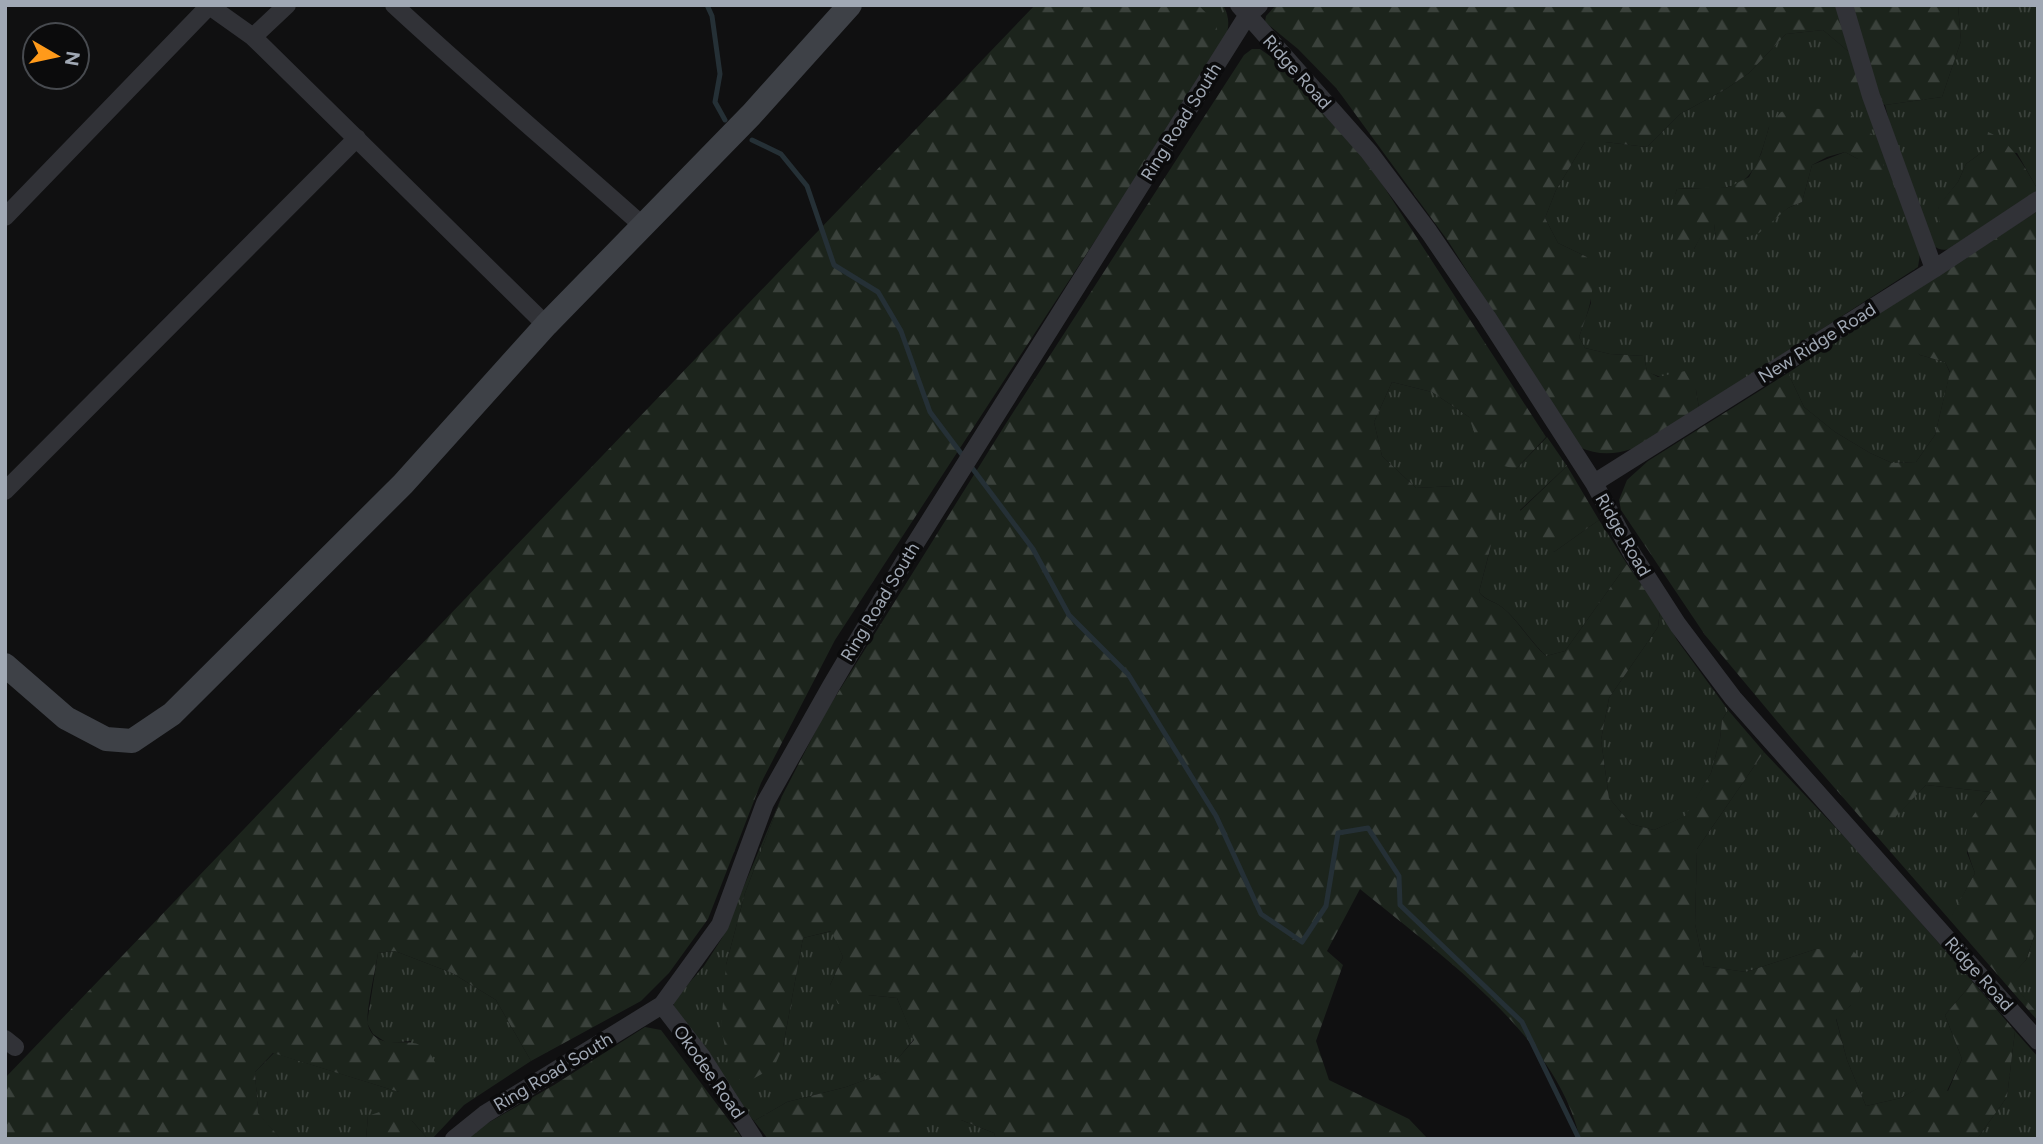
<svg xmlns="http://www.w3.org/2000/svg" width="2043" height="1144" viewBox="0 0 2043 1144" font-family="Figtree,sans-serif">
<defs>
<pattern id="grass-tufts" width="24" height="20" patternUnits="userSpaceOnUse" patternTransform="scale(1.75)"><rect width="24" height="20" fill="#1c241c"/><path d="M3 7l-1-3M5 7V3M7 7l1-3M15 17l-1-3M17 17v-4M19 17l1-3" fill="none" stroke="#3a413b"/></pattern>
<pattern id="forest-firs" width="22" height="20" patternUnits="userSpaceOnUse" patternTransform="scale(1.75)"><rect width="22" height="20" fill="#1c241c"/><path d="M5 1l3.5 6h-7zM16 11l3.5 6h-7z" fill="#3a413b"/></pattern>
</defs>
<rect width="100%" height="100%" fill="#101011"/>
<path fill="url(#grass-tufts)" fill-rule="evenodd" d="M1198 5H1223C1234 25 1226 37 1216 55Z
M1958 5H2038V190L2017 153 1985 150 1966 164 1958 182 1938 207 1957 247C1947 250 1941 252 1933 245L1899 159 1885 105 1942 97 1961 41Z
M1823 30 1848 51 1868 96 1921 248 1918 267 1699 408 1696 390 1647 372 1644 356 1610 354 1585 348 1579 337 1591 303 1587 257 1558 243 1545 218 1556 190 1585 142H1605L1647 147 1680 114 1726 89 1749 73 1786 34ZM1845 110 1858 159 1845 152 1812 165 1802 202 1788 208 1776 217 1716 239 1714 224H1707L1694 249C1680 228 1667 216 1677 189 1694 187 1711 190 1727 187 1756 183 1762 150 1769 127L1826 111Z
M1881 311 1920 355 1945 362 1950 373 1935 435 1916 462 1892 463 1870 453 1835 432 1804 407 1788 373Z
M1392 382 1432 392 1469 417 1516 469 1547 437 1567 466 1520 510 1554 552 1599 520 1627 564 1565 651 1546 656C1531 642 1517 619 1503 608 1495 601 1486 601 1479 592L1491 546 1454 486 1416 488 1382 456 1374 422Z
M1660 610 1677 640 1728 710 1722 720 1720 739 1711 773 1686 816 1654 830 1631 824 1609 798 1601 740 1609 698 1658 627Z
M1764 752 1855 848 1973 982 1945 1015 1962 1059 1947 1091 1929 1082 1901 1098 1866 1106 1847 1060 1836 1018 1851 1005 1816 949 1746 972 1704 966 1695 924 1697 849Z
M1926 785 1991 792 1981 804 1967 853 1975 873 1952 916 1878 834Z
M782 796 745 893 726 965 783 1047 803 938 832 931 843 957 830 985 868 995 897 998 914 1039 887 1072 846 1087 787 1102 754 1121 734 1097 674 1007V1000L704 966 722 938Z
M2038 924V1014L2008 979 2026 960Z
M395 951 452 973 496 1000 531 1061 464 1105 432 1139H428L412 1121 368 1116 366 1139H281L258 1114 255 1072 274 1053 399 1092 411 1041 387 1043 373 1034 367 1023 378 953Z
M2015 1031 2038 1057V1139H1977L2007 1097Z
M905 1120H961L994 1133 996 1139H896Z"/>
<path fill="url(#forest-firs)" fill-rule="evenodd" d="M1035 5H1198C1219 25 1220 26 1216 55L835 640 761 783 708 919 669 973 641 1001 531 1061 496 1000 452 973 395 951 378 953C376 967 365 1015 368 1025 377 1054 408 1034 425 1048 430 1051 434 1061 437 1066L431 1083 399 1092 273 1053 255 1072 258 1113 281 1139H5V1078Z
M1276 5H1958L1961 41 1942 97 1885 105 1847 84 1848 51 1823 30 1786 34 1749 73 1726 89 1680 114 1647 147 1605 142H1585L1556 190 1545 218 1558 243 1587 257C1599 285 1589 310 1579 337L1585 348 1610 354 1644 356 1647 371 1658 377 1685 371 1696 390 1699 408C1663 432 1624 468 1579 447L1448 241 1337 89 1298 49 1265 22 1266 16Z
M1252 49H1260L1280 63 1362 153 1546 437 1516 469 1484 461 1469 417 1432 392 1392 382 1374 422 1382 456 1416 488 1454 486 1480 488 1499 514 1479 592C1485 601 1495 601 1503 608 1517 619 1530 642 1546 656L1565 651 1627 564 1660 610 1658 627 1609 698 1601 740 1609 798 1631 824 1654 830 1685 816 1711 773 1720 739 1722 720 1728 710 1764 752 1697 849 1695 924 1704 966 1746 972 1816 949 1852 950 1872 970 1851 1005 1836 1019 1847 1060 1866 1106 1901 1098 1929 1081 1948 1091 1962 1059 1945 1015 1973 982 2015 1031 2007 1097 1977 1139H1580C1557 1036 1438 953 1360 889L1327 951 1343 965 1316 1041 1329 1080 1409 1119 1428 1139H996L994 1133 961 1120H906L896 1139H768L754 1121 787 1102 846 1087 886 1072 914 1040 897 998 868 995 838 1004 830 985 843 957 831 931 803 938 783 1047 774 1067 744 1084 730 1071 721 1028 726 965 745 893 782 796 824 715 1005 425 1244 55Z
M1799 108 1845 110 1875 137 1885 170 1870 176 1860 168 1858 159 1845 152 1827 157 1812 165 1802 202 1788 208 1759 233 1723 245 1716 239 1714 224H1708L1694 249 1683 250 1673 243V200L1677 189 1729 187 1749 177 1761 154 1769 127 1781 112Z
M1988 132C2014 144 2024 166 2038 190L2036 194 1957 247 1950 245 1940 225 1938 206 1958 182 1966 164 1985 150Z
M2038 211V924L2026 960 2009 979 2038 1014V1021L1792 739 1705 635 1621 510 1619 500 1627 480 1648 461 1788 373 1804 407 1835 432 1870 453 1892 463 1916 462 1935 435 1950 372 1945 362 1920 355 1889 332 1881 311ZM1926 785 1991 792C1964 826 1959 831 1975 873L1952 915 1879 834Z
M1567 466 1599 520 1554 552 1532 538 1520 511Z
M645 1027 661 1030 743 1139H465L474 1131 554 1085Z
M388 1109 412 1121 428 1139H366L368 1116Z"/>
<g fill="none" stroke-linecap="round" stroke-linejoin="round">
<path stroke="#253036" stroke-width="5" d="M707 5 712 16 720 74 715 102 725 120
M752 140 781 154 807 186 834 265 878 292 901 331 930 412 1033 549 1069 615 1128 674 1216 816 1261 914 1302 942 1326 906 1338 833 1368 828 1399 876 1400 905 1522 1022 1579 1139"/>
<path stroke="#313237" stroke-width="18" d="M208 5 253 37 546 325
M394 5C475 80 560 152 643 226
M1239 5 1369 152 1429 232 1487 317 1594 483 1631 552 1678 625 1733 698 2038 1041
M1844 5 1871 96 1934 269
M253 37 287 5
M5 217 209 6
M1594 483 1934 269 2038 200
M5 491 357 138
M662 1005 702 1057 754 1139
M5 1039 15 1047
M454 1139 485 1114 662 1005 720 925 765 803 831 686 910 552 1247 16 1259 5"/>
<path stroke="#3e4147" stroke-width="24" d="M5 665 66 718 106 739 132 741 172 714 403 484 546 325 751 115 850 5"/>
</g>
<g text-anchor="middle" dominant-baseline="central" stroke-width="7" stroke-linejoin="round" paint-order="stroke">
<g font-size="18" fill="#a0a8b4" stroke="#0b0b0c">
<text transform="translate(1297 72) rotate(48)">Ridge Road</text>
<text transform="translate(1181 122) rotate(-58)">Ring Road South</text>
<text transform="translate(1817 343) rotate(-32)">New Ridge Road</text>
<text transform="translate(1623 535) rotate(60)">Ridge Road</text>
<text transform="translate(880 602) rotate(-59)">Ring Road South</text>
<text transform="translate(1979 974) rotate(48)">Ridge Road</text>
<text transform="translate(553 1072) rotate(-31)">Ring Road South</text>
<text transform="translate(709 1072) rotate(55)">Okodee Road</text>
</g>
</g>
<rect width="2043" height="1144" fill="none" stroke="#a0a8b4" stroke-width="14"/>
<g transform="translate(56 56) rotate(99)"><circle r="33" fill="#0b0b0c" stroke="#474a4f" stroke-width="2"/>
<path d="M0-5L12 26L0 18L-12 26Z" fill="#ff9a1a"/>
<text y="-10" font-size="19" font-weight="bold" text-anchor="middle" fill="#a0a8b4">N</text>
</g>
</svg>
